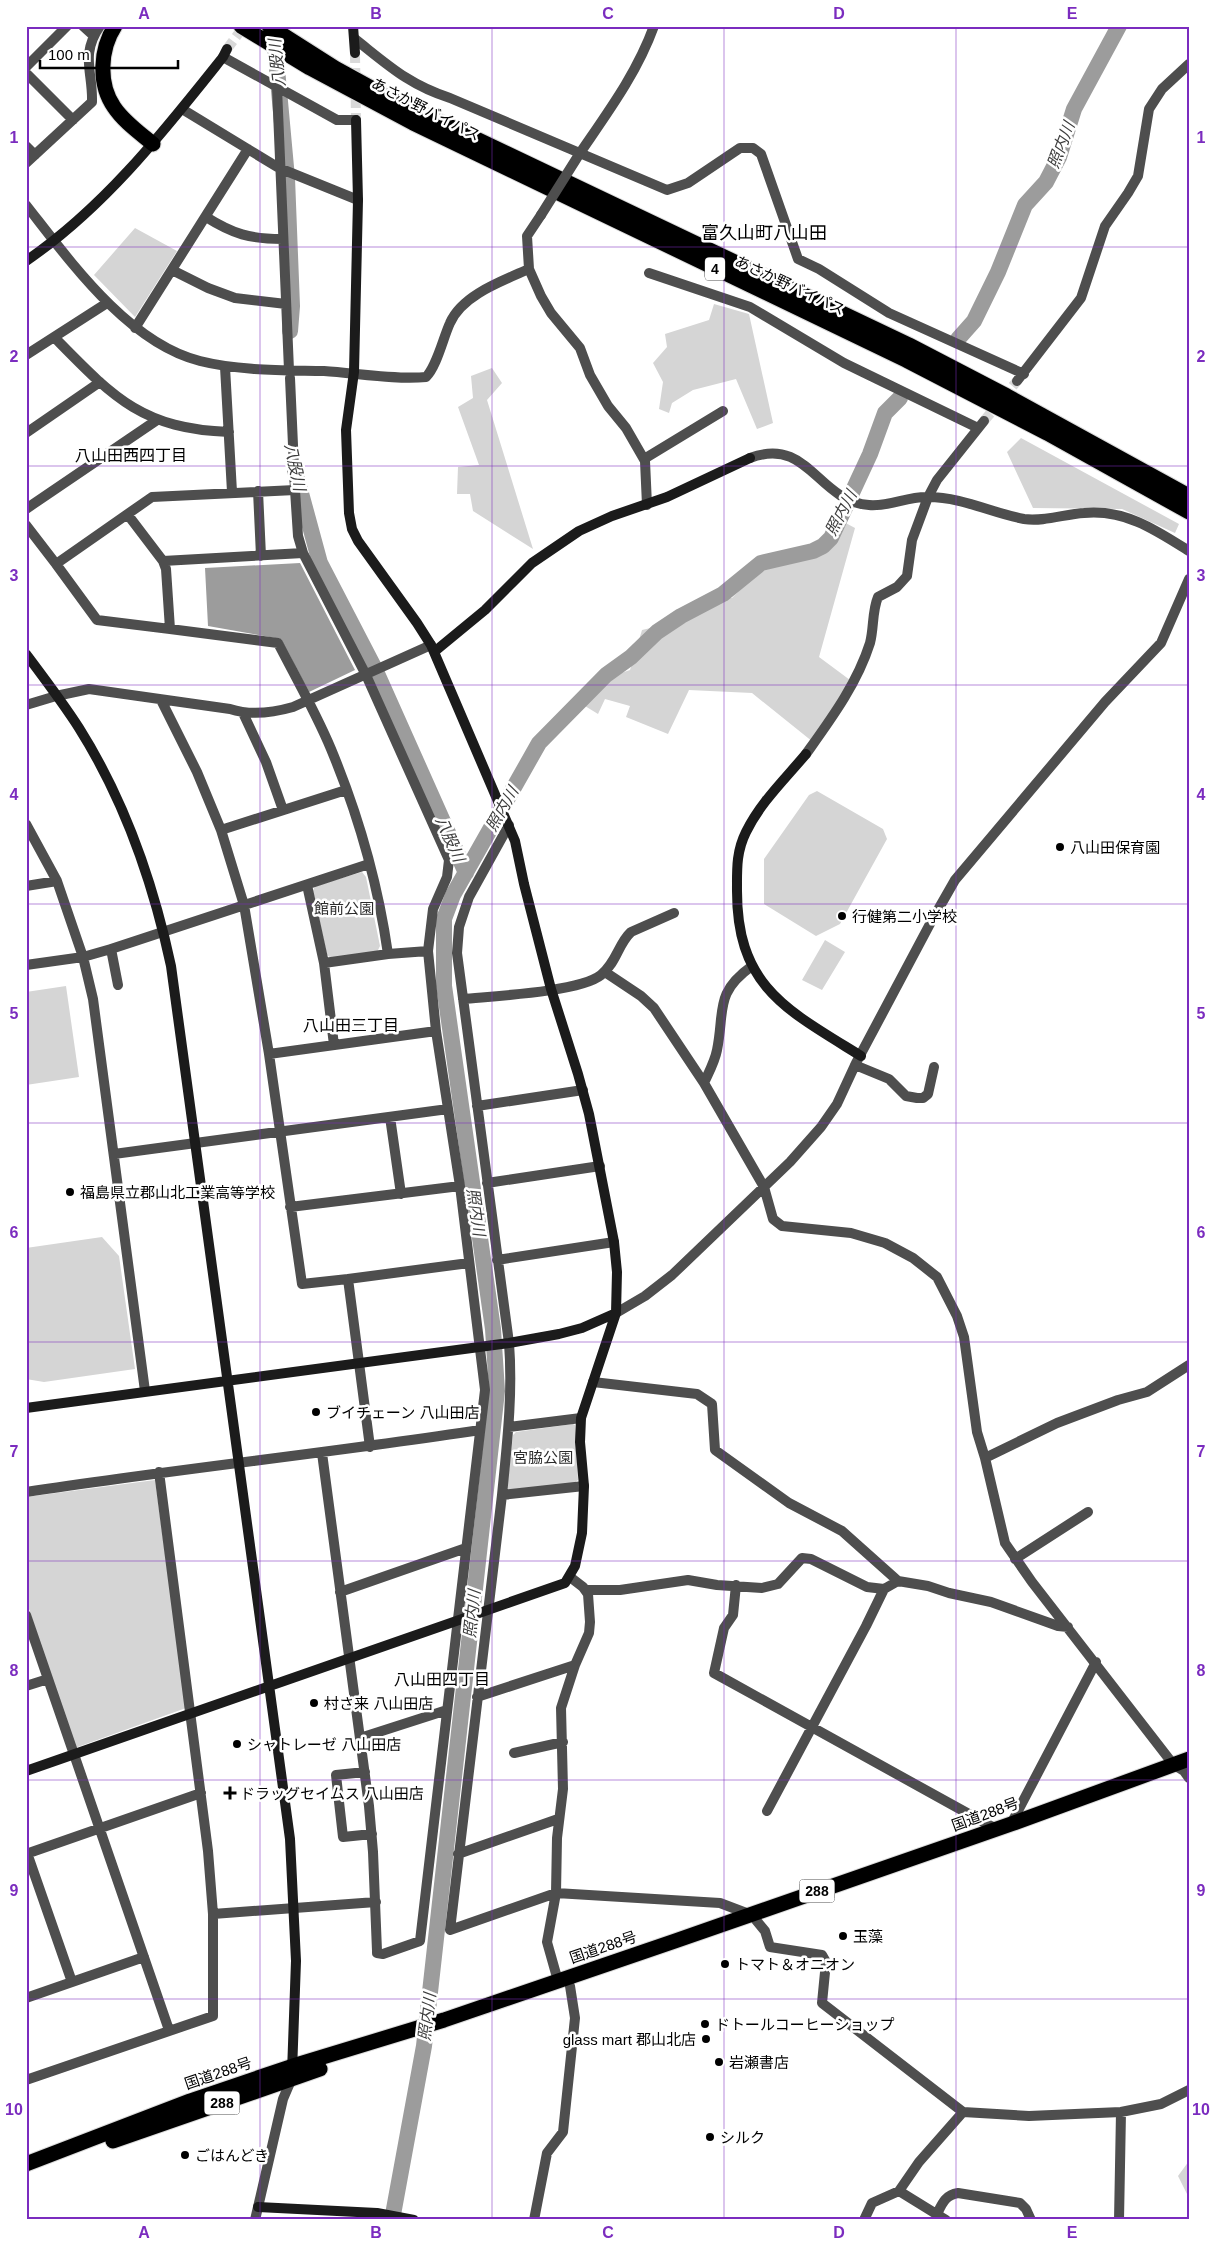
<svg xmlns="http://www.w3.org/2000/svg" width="1215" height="2246" viewBox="0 0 1215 2246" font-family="Arial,'Noto Sans JP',sans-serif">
<rect width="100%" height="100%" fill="#fff"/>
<path fill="#d5d5d5" d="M135 228 177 251 135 317 94 275Z
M714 304 749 314 773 423 757 429 736 379 693 390 672 403 669 413 659 409 663 382 653 363 667 347 665 334 709 320Z
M492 368 502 383 487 400 533 549 473 511 470 494H457L458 467 479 465 458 407 473 398 471 376Z
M1021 438 1179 524 1175 533 1122 509 1033 508 1007 452Z
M840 520 855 528 819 657 850 680 813 742 752 693 689 690 668 734 626 717 630 706 605 699 598 714 585 706 606 678 630 670 642 630 676 622 723 598H732L764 565 818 545Z
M817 791 883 829 887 839 840 924 816 936 764 904V859L809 795Z
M362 872 366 877 380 946 377 952 331 958 327 955 313 891 315 886Z
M825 940 845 952 822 990 802 980Z
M66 986 79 1077 26 1085V992Z
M102 1237 119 1256 135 1369 44 1382 26 1379V1248Z
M573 1424 575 1425 578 1480 574 1483 510 1491 507 1488 513 1435 516 1432Z
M155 1480 186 1708 75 1748 26 1600V1497Z
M1189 2161V2198L1178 2176Z"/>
<path fill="#9c9c9c" d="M300 563 355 670 309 692 281 639 208 626 205 568Z"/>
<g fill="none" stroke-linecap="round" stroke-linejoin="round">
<path stroke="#9c9c9c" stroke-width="16" d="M274 36 287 178 292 306 290 331
M958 339 974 321 998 272 1025 205 1046 182 1059 157 1074 109 1119 26
M295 471 320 563 375 669 466 873
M392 2220 424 2046 497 1391 493 1329 444 986V919L453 895 539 743 606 675 631 657 657 632 681 616 723 594 761 563 813 551 823 546 831 538 870 454 885 413 900 398"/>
<path stroke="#d9d9d9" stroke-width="10" stroke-dasharray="10 5" stroke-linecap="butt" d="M984 421 1017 381"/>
<path stroke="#d9d9d9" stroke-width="10" stroke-dasharray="10 5" stroke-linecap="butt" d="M227 49 244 26
M355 53 356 120"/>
<defs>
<path id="highway" d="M115 26C100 49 98 84 114 107 124 122 140 133 153 144
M241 26 310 68 413 123 906 360 1047 433 1189 512
M269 26 335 68 386 96 909 345 1007 396 1189 496
M113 2141 320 2069
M26 2164 190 2101 293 2066 444 2020 675 1941 1011 1824 1189 1759"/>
</defs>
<use href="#highway" stroke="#dbdbdb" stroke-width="17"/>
<path stroke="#4e4e4e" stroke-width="10" d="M83 26 94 36
M355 39C388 65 409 85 450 98L667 190 688 183 740 148H753L761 154 798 259 819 269 889 313 1024 374
M223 57 337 120H356
M26 67 67 26
M26 73 73 120
M277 88 289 370
M182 109 279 168 358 200
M26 146 35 155
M580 153C608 112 637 73 654 26
M26 163 92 102C93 72 80 55 100 26
M26 205C70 261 128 343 200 361 240 371 283 370 324 371 356 373 396 380 426 377 437 366 443 338 450 323 462 295 502 281 529 269
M541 215 527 236 529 269 541 296 551 313 580 348 590 375 608 406 626 428 645 461 647 505
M206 217C233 234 250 239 282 239
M172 270 208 288 235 298 286 304
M649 273 750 307 844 363 978 428
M135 328 248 149
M54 337C112 396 141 429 229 432
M26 355 107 303
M225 367 232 492
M290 378 295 490 298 536 303 553 366 675 449 860 447 877 433 909 428 951
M1017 381 1081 298 1105 226 1128 193 1138 176 1149 109 1162 89 1189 64
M26 433 100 382
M750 458C809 436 817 501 869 505 889 507 908 496 928 497 962 497 992 513 1024 519 1044 522 1065 514 1084 513 1125 509 1156 530 1189 551
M644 459 723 411
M258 491 261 556
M26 509 157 420
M128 515 163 561 166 569 170 629 278 643C296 678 316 713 331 749 358 814 378 884 388 954L428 951 436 1031 460 1186 485 1390 420 1941 383 1954 377 1953V1951L373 1852 369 1806 322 1453
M26 525 56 564 152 497 295 490
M163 561 303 553
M56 564 97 620 170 629
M161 700 197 772 221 830 244 905 269 1054 302 1284 348 1279 370 1447
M26 705 56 696 89 689 230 709C251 716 272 713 293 707L431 645
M243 713 266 762 283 810
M806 754C831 719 857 684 870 643 874 628 872 611 878 597L897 587 907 576 912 540 928 497 937 480 984 421
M26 824 57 881 83 957 93 999 145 1391
M509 825 469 897 459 927 457 953 509 1343C513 1394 507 1444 502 1495L450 1930 556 1893 720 1903 749 1914
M221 830 346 790
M307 885 324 963 334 1045
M26 886 57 881
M111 949 118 985
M324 963 388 954
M26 965 83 957 111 949 369 864
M752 966C714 993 725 1011 717 1050 715 1061 709 1072 704 1083L764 1187 773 1219 782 1226 851 1233 885 1243 913 1258 937 1277 957 1316 964 1337 977 1432 985 1458 1005 1543 1032 1582 1173 1764 1184 1771 1189 1778
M605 972 641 996 654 1008 704 1083
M463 999C493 996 580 992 601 975 617 962 618 944 631 932L674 913
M269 1054 436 1031
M855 1065 889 1079 906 1096 917 1098H923L928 1094 934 1067
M477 1106 583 1090
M390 1117 401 1194
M114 1154 448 1109
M487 1183 600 1166
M290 1207 460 1186
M497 1260 614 1242
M348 1279 469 1263
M616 1313 645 1296 672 1275 790 1162 821 1127 837 1104 856 1063 931 922 955 880 1105 702 1161 643 1189 579
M593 1382 697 1394 712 1404 715 1450 789 1503 842 1531 898 1581 928 1586 949 1593 991 1602 1058 1626 1068 1627
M509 1427 581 1418
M985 1458 1057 1423 1118 1400 1147 1392 1189 1365
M26 1492C177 1469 329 1453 480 1430
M502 1495 584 1486
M1015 1559 1088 1512
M736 1585 733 1615 724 1628 714 1673 996 1829
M586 1590H620L688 1580 717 1585 762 1588 778 1584 802 1558 811 1559 867 1587 884 1589 898 1581
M340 1592 466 1548
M26 1615 169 2030
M26 1686 48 1679
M477 1697 575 1665
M360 1738 447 1710
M514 1753 563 1742
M365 1772 336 1775 343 1837 372 1834
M767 1811 866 1626 884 1589
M1011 1824 1096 1662
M27 1853 72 1982
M26 1854 201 1793
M458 1854 558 1819
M213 1914 376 1902
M756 1920 765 1931 770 1947 822 1955 826 1962 822 2003 963 2112 1029 2116 1121 2112 1161 2104 1189 2090
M558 1981 547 1942 556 1893 557 1838 563 1789 561 1708 575 1665 589 1633 590 1622 588 1594 583 1587 570 1577
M26 1998 144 1957
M26 2080 213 2016V1914L208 1851 159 1472
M899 2191 946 2220
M937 2214C942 2204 945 2195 958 2193L1020 2203 1026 2209 1031 2220
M255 2220 283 2099 292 2078
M534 2220 547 2153 563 2132 575 2018 570 1986
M864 2220 872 2203 899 2191 919 2162 963 2112
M1119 2220 1121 2112"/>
<path stroke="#1b1b1b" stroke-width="10" d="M353 26 355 53
M26 261C105 207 164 131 223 57L227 49
M434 652 485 610 532 563 579 531 612 516 667 497 750 458
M26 654C44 678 63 703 79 728 125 801 153 882 171 966L290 1839 296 1961 292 2072
M806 754C785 779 760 803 746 832 736 852 737 870 737 891 737 987 787 1010 861 1056
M26 1408 509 1343 559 1334 582 1328 616 1313
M26 1771C206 1710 385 1646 565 1583L575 1566 582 1533 584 1486 580 1442 581 1418 616 1313 617 1272 614 1242 589 1114 578 1074 551 989 524 884 515 841 431 645 417 623 358 541 352 529 349 513 346 430 354 372 358 200 356 120
M258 2207 377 2213 414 2220"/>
<use href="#highway" stroke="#000" stroke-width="15"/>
<path stroke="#4e4e4e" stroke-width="10" d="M541 215 580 153"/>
</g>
<path fill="none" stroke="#7b2cbf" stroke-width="1" stroke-opacity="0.55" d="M260 26V2220M492 26V2220M724 26V2220M956 26V2220M26 247H1189M26 466H1189M26 685H1189M26 904H1189M26 1123H1189M26 1342H1189M26 1561H1189M26 1780H1189M26 1999H1189"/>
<g fill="#000" stroke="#fff" stroke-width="2">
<circle cx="1060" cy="847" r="5"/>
<circle cx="842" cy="916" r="5"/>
<circle cx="70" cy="1192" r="5"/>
<circle cx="316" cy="1412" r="5"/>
<circle cx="314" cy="1703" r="5"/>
<circle cx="237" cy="1744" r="5"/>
<path d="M227.5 1785.5h5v5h5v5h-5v5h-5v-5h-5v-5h5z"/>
<circle cx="843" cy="1936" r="5"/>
<circle cx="725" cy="1964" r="5"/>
<circle cx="705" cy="2024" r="5"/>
<circle cx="706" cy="2039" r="5"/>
<circle cx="719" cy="2062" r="5"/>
<circle cx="710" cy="2137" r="5"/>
<circle cx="185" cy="2155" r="5"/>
</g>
<g text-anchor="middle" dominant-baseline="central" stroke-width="5" stroke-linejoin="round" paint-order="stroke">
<g fill="#fff" stroke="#4c4c4c" stroke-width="1">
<rect x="705" y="257.5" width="20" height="23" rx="4"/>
<rect x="799.5" y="1879.5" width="35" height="23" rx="4"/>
<rect x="204.5" y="2091.5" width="35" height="23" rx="4"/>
</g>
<g font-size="14" font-weight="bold" fill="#000">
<text x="715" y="269">4</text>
<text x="817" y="1891">288</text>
<text x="222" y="2103">288</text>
</g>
<g font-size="15" fill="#000" stroke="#fff">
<text transform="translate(426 109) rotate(27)">あさか野バイパス</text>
<text transform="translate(790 285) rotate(25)">あさか野バイパス</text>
<text transform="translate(985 1814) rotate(-20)">国道288号</text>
<text transform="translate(603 1947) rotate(-19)">国道288号</text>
<text transform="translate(218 2073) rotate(-19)">国道288号</text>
</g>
<g font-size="15" fill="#000" stroke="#fff" text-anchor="start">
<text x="1070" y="847">八山田保育園</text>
<text x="852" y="916">行健第二小学校</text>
<text x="80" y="1192">福島県立郡山北工業高等学校</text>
<text x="326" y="1412">ブイチェーン 八山田店</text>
<text x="324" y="1703">村さ来 八山田店</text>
<text x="247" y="1744">シャトレーゼ 八山田店</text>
<text x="240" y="1793">ドラッグセイムス 八山田店</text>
<text x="853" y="1936">玉藻</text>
<text x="735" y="1964">トマト＆オニオン</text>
<text x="715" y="2024">ドトールコーヒーショップ</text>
<text x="696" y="2039" text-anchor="end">glass mart 郡山北店</text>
<text x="729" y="2062">岩瀬書店</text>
<text x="720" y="2137">シルク</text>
<text x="195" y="2155">ごはんどき</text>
</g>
<g font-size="15" fill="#2c2c2c" stroke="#fff">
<text x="344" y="908">館前公園</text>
<text x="543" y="1457">宮脇公園</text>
</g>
<g font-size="16" font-style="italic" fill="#3d3d3d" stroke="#fff">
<text transform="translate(277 63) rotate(-96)">八股川</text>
<text transform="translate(1061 145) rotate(-69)">照内川</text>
<text transform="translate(295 467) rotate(78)">八股川</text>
<text transform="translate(841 513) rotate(-62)">照内川</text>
<text transform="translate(502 809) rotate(-60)">照内川</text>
<text transform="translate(450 839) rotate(66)">八股川</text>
<text transform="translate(476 1212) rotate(82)">照内川</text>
<text transform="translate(472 1614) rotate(-84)">照内川</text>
<text transform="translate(427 2017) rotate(-83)">照内川</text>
</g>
<g font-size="16" fill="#000" stroke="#fff">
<text x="131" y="455">八山田西四丁目</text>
<text x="351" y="1025">八山田三丁目</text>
<text x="442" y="1679">八山田四丁目</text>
</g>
<g font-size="18" fill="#000" stroke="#fff">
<text x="764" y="233">富久山町八山田</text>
</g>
</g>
<rect width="1215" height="2246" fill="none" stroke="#ffffff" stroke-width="55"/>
<path d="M40 60v8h138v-8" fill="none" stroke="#000000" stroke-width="2.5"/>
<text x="48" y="60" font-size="15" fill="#000000" stroke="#ffffff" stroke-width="4" paint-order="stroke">100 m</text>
<rect x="28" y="28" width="1160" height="2190" fill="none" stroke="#7b2cbf" stroke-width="2"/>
<g font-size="16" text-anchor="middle" font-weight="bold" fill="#7b2cbf">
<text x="144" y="19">A</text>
<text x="376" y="19">B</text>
<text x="608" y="19">C</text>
<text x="839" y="19">D</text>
<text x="1072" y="19">E</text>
<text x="14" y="143">1</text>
<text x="1201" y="143">1</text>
<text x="14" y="362">2</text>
<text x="1201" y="362">2</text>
<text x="14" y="581">3</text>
<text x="1201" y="581">3</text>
<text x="14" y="800">4</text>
<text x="1201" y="800">4</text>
<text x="14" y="1019">5</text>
<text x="1201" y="1019">5</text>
<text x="14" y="1238">6</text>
<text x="1201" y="1238">6</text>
<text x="14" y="1457">7</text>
<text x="1201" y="1457">7</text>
<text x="14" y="1676">8</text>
<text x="1201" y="1676">8</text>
<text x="14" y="1896">9</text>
<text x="1201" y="1896">9</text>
<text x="14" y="2115">10</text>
<text x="1201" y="2115">10</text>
<text x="144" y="2238">A</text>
<text x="376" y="2238">B</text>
<text x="608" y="2238">C</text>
<text x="839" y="2238">D</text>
<text x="1072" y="2238">E</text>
</g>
</svg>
